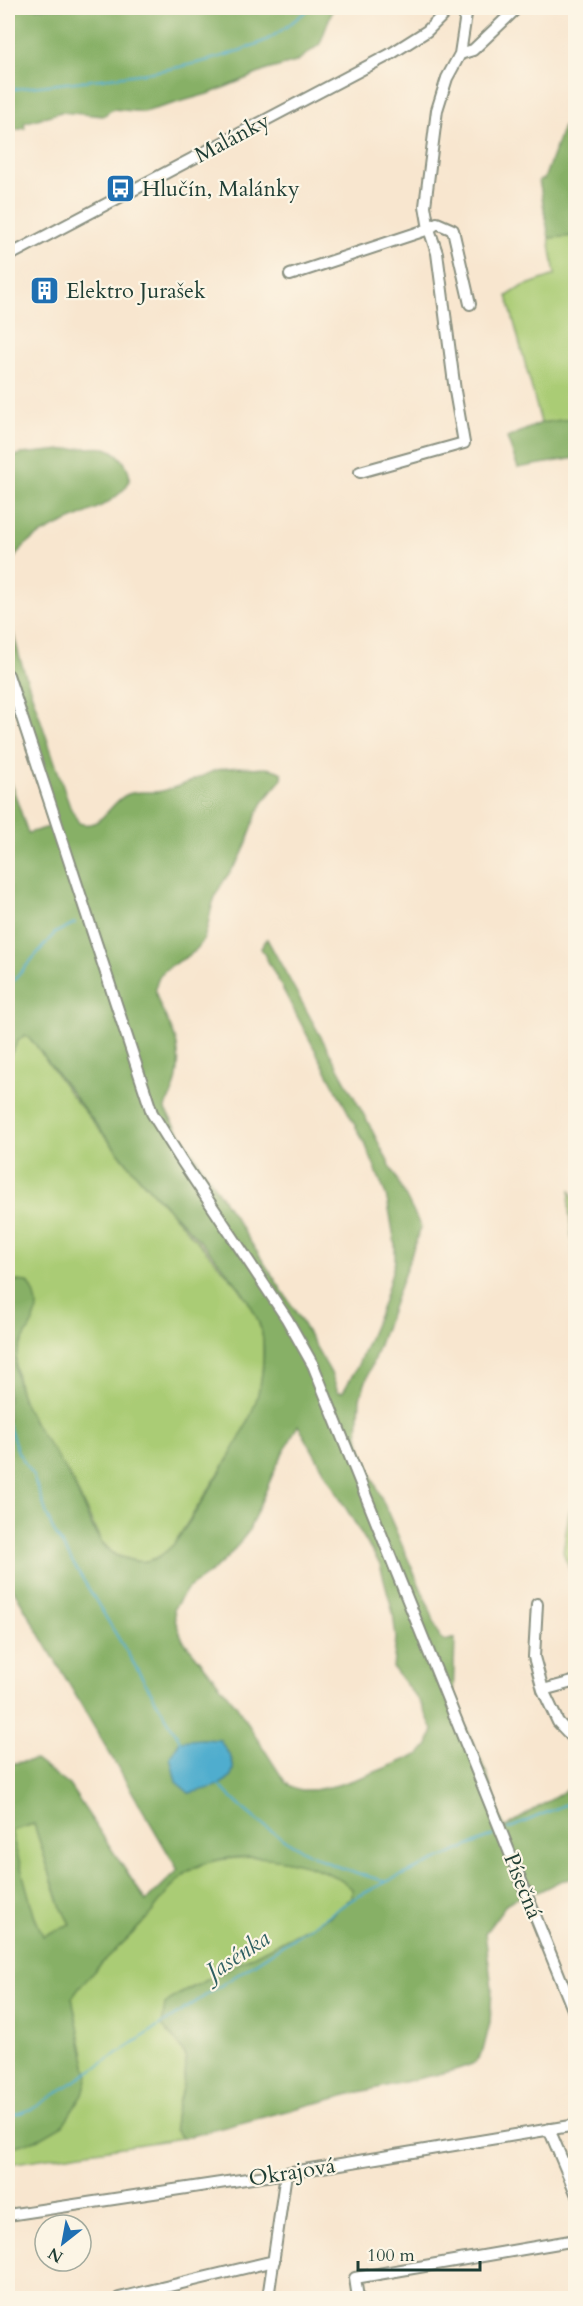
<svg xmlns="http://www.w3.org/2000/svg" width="583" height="2306" viewBox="0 0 583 2306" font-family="Cardo,serif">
<rect width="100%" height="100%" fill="#fcf5e5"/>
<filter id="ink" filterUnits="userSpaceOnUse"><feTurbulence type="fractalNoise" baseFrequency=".0167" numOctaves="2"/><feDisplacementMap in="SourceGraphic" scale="12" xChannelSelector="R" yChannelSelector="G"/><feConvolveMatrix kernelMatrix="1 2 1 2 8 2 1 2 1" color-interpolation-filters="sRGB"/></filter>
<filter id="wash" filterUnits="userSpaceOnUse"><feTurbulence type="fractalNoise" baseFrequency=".008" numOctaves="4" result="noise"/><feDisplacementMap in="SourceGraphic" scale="24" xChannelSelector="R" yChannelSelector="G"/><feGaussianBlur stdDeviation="1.35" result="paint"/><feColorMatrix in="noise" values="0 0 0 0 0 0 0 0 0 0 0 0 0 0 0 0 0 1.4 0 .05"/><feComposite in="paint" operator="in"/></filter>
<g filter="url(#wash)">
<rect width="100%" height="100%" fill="#f8e6cf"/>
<path fill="#aacc75" stroke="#648454" stroke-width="1.5" d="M568 235 575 236V418L541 423 507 296 521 287 555 275 549 238Z
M25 1035 35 1044 70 1094 141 1180 239 1287 256 1314 263 1338V1361L260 1391 252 1414 243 1435 174 1544 162 1556 142 1563 115 1555 101 1541 71 1478 45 1441 22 1402 16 1372V1354L23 1339 15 1281 8 1284V1059L18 1041Z
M570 1190 575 1204V1275L569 1208Z
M575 1498V1569L571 1573 563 1552 569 1513Z
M34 1824 60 1905 70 1924 43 1936 34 1915 10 1831Z
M267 1857C297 1863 330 1867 352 1888L353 1897 330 1916 176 1996 167 2032C173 2039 181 2046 184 2055 192 2075 169 2115 176 2131 178 2134 181 2136 183 2138L8 2164V2148L13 2147 88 2076 72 1998C93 1967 123 1946 147 1918 160 1903 171 1884 187 1873 208 1856 242 1858 267 1857Z"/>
<path fill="#87b066" stroke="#53764d" stroke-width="1.5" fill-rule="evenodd" d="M8 8H333L320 44 296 62 267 70 211 93 144 112 113 109 103 116 61 112 24 123 25 128 8 132Z
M575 125V236L549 238 539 180 544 179 563 127Z
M575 418V458L518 468 507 438 541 423Z
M83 448C90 448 100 447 106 448 121 453 137 474 125 488 95 523 20 522 8 574V458L22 454Z
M8 613 20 659 70 807 79 823C102 831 109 803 126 795 137 789 150 794 162 791 181 787 197 778 214 771 228 766 245 767 260 768 268 768 276 769 282 773V779C273 789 264 799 258 811 251 826 249 843 240 858 231 872 219 884 214 900 209 913 209 928 203 940 190 965 161 960 156 986 153 1002 174 1026 177 1045 180 1061 178 1079 172 1094 169 1100 165 1103 165 1110L294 1309 331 1373 338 1392H343L357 1367 383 1304 395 1261V1245L390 1214 386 1195 366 1146 261 948 267 939 370 1126 421 1227 360 1398 358 1435 364 1458 429 1607 440 1638 445 1641 455 1638 453 1699 486 1772 504 1828 575 1785V1878L560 1881 538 1892 532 1891 507 1903 485 1933 492 1988 490 2023 483 2051 475 2063 452 2071 351 2094 183 2138C181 2136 178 2134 176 2131 169 2116 191 2076 185 2056 181 2044 170 2035 162 2026L165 2004 176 1996 330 1916 352 1897V1889C319 1857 225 1845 187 1872 173 1883 159 1904 147 1918 123 1946 93 1967 72 1998L88 2076 83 2094 63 2125 37 2140 8 2148V1764L35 1760 69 1785 146 1901 178 1870 8 1580V1284L15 1281 28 1282C56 1323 9 1334 16 1375 24 1421 50 1441 71 1479 84 1503 91 1537 113 1554 118 1557 125 1558 131 1560 149 1565 161 1557 174 1544 189 1523 203 1501 216 1479 243 1435 268 1394 263 1340 258 1287 172 1217 138 1176 102 1133 68 1089 35 1044L25 1035 18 1041 8 1059V774L28 833 56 825 15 699 8 701ZM298 1425 339 1497 380 1564 393 1613 396 1638 393 1668 422 1705 433 1730 428 1745 420 1754C388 1766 335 1792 302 1790 295 1789 290 1786 285 1782L236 1705 183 1640 175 1620 174 1608 187 1589 215 1569 229 1556 248 1532 276 1467ZM220 1740C224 1748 232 1756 233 1765 236 1783 202 1790 189 1793ZM34 1824 60 1905 70 1924 43 1936 34 1915 11 1831Z"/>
<path fill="#50adce" stroke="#387581" stroke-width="1.5" d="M201 1739 220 1740C224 1748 232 1756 233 1765 236 1785 203 1790 189 1793L176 1782 170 1757 180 1741Z"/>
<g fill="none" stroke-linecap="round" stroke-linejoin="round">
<path stroke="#50adce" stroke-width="2" d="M8 90C93 78 182 76 262 42 279 35 296 18 311 8
M8 987 55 933 75 923
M8 1424 18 1452 33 1476 52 1528 181 1742
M218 1784C247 1816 285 1843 324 1861 343 1870 366 1875 386 1882
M508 1829 576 1800
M8 2117 34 2108 353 1899 386 1882 494 1835"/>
</g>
</g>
<g filter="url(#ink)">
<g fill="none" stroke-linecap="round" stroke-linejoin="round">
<defs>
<path id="minor" d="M460 54 473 50 517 8
M8 256 389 55 427 31 450 8
M290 275 429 229 425 206 437 110 447 78 460 54 467 8
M360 472 464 443 455 391 437 253 429 229 437 223 453 230 470 304
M8 675 152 1113 180 1158 287 1319 313 1365 576 2017
M537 1604 534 1657 543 1690
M576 1681 543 1690 558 1722 576 1741
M549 2129 576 2193
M8 2215 286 2173 576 2125
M119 2298 274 2261
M268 2298 286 2173
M358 2298 355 2278 576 2240"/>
</defs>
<use href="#minor" stroke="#8c9282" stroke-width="14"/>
<use href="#minor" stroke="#fff" stroke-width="10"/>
</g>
</g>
<defs>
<symbol id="bus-square" viewBox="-11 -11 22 22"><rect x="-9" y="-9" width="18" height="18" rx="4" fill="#1f6fb2" stroke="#fcf5e5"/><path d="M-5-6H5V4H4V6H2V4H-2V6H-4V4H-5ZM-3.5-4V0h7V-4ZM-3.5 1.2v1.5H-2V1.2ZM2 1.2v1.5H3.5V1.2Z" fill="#fff"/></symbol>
<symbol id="building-square" viewBox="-11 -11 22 22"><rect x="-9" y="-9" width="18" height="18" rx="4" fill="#1f6fb2" stroke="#fcf5e5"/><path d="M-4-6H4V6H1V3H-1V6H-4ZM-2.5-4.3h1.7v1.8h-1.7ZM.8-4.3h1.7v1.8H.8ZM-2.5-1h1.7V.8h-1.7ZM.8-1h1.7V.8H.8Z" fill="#fff"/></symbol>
</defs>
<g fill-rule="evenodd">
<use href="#bus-square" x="104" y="172" width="33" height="33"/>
<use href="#building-square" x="28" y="274" width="33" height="33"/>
</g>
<g text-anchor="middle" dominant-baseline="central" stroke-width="4.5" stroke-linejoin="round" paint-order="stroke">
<g font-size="22" fill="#1f3d34" stroke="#fcf5e5">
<text transform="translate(232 138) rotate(-28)">Malánky</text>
<text transform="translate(523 1886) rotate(68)">Písečná</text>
<text transform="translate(292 2172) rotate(-9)">Okrajová</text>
</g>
<g font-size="22" fill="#1f3d34" stroke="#fcf5e5" text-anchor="start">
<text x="142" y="189">Hlučín, Malánky</text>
<text x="66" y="291">Elektro Jurašek</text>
</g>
<g font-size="24" font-style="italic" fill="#2e5f62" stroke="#fcf5e5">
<text transform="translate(238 1955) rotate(-33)">Jasénka</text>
</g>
</g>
<rect width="583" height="2306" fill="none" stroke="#fcf5e5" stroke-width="30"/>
<g transform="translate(63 2243) rotate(211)"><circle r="28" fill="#fcf5e5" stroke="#a4ab9e" stroke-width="1.5"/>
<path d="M0-4.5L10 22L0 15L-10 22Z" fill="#1f6fb2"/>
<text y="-9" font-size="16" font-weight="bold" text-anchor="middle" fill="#1f3d34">N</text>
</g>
<path d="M358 2261v9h122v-9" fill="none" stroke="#1f3d34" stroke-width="3"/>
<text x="367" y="2261" font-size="18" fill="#1f3d34" stroke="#fcf5e5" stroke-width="4.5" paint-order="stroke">100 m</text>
</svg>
